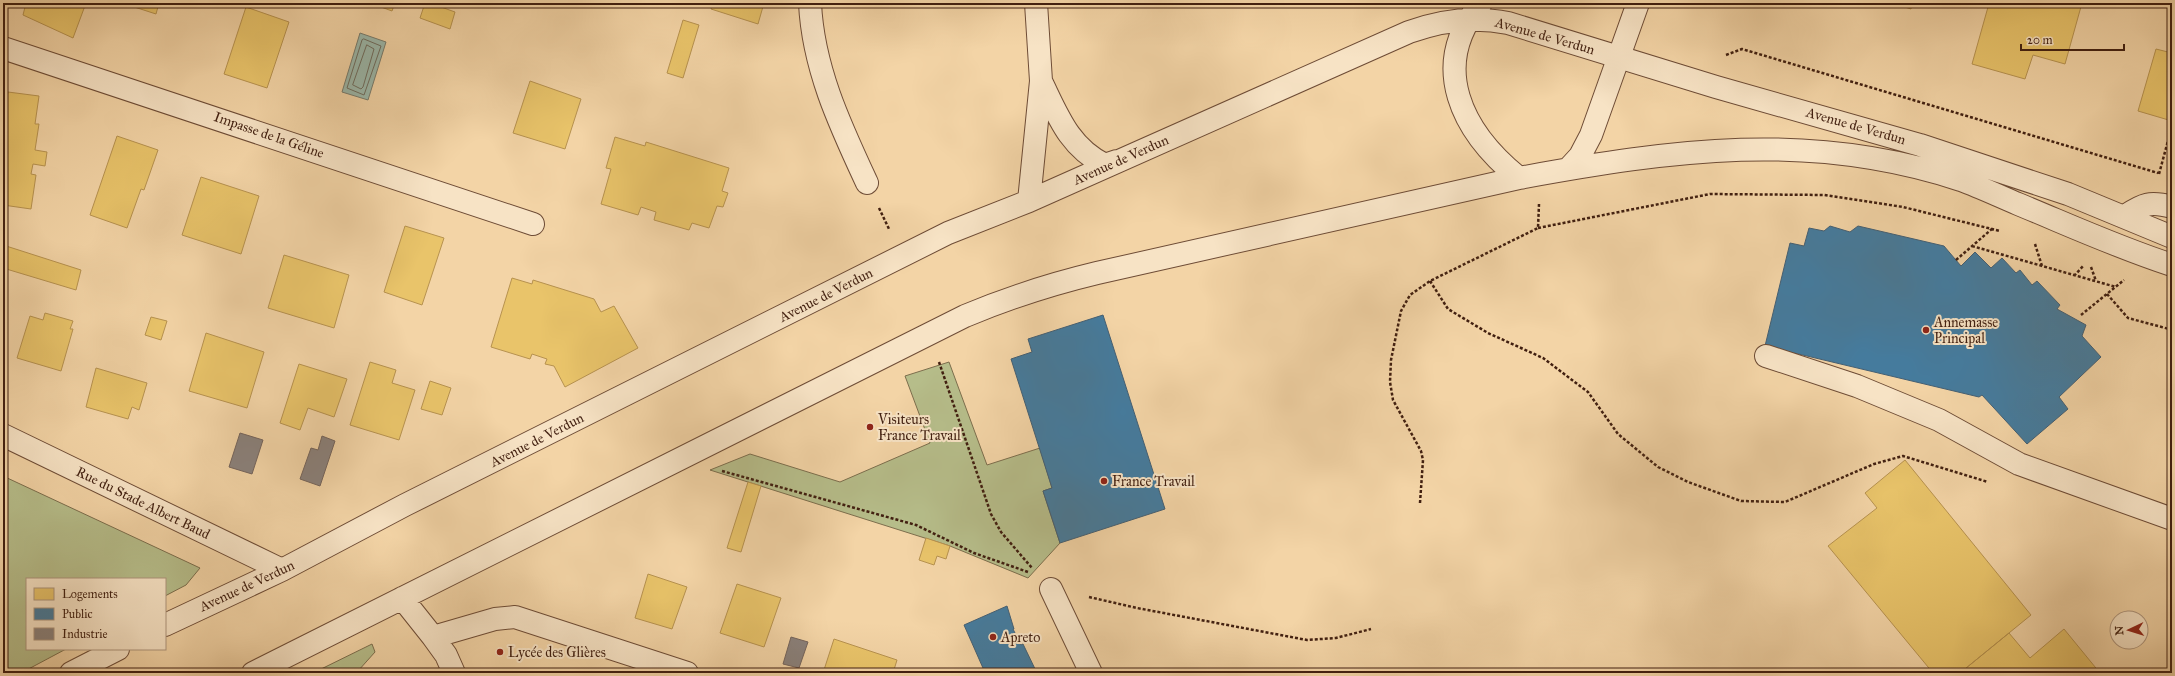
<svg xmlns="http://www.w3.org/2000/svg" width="2175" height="676" viewBox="0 0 2175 676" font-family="'IM FELL Great Primer',serif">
<rect width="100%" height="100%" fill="#f3d4a6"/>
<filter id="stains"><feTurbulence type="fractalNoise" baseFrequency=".005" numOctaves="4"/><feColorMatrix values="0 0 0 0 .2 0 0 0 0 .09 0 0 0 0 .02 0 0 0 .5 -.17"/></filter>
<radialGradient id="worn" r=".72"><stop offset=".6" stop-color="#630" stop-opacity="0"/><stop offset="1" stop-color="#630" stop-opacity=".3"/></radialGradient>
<path fill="#b6bd8a" stroke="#7c6e4d" d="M949 362 987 465 1040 448 1052 488 1043 491 1060 543 1028 578 950 546 710 470 750 454 840 482 930 443 905 376Z
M3 476 200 568 186 585 165 596V579H27V649H66L21 673H3Z
M372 644 375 652 358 671 354 673H313Z"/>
<path fill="#9bb8ab" stroke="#777b6d" d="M360 33 386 42 368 100 342 92Z"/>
<path fill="#e9c46a" stroke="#b7924f" d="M26 3H86L73 38 23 15Z
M122 3H159L156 14Z
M370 3H395L392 11Z
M425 3H430L455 12 450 29 420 18Z
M713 3H764L758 24 711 9Z
M1892 3H1912L1911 9Z
M1976 3H2082L2065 64 2033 55 2025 79 1972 64 1988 7Z
M246 7 289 22 267 88 224 74Z
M683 20 699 25 683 78 667 73Z
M2156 49 2172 53V121L2138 111Z
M530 81 581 99 565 149 513 133Z
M8 92 39 96 35 124H39L35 150 47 152 45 166 33 164 31 174 36 175 31 209 3 205V119Z
M117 136 158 150 144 190 141 189 127 228 90 215Z
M615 137 645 146 646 142 729 168 722 191 728 193 723 207 717 206 709 228 692 223 689 230 654 220 656 212 641 207 638 215 601 204 611 169 606 168Z
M201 177 259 196 241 254 182 235Z
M405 226 444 238 422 305 384 292Z
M3 245 81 270 76 290 3 268Z
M284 255 349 275 334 328 268 308Z
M512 278 532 284 533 280 594 299 601 312 614 306 638 348 565 387 554 366 545 364 547 359 532 354 530 359 491 347Z
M45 313 73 321 70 329H73L61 371 17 358 30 316 43 320Z
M151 317 167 321 161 340 145 335Z
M206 333 264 352 247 408 189 391Z
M370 362 396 370 392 383 415 390 399 440 350 425Z
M299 364 347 379 334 417 308 408 300 430 280 423Z
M96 368 147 383 139 410 132 407 128 419 86 407Z
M430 381 451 388 442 415 421 409Z
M1905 460 2031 615 1960 673H1933L1828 546 1877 508 1865 493Z
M748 482 761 486 741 552 727 548Z
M926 538 950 546 946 559 937 556 934 565 919 560Z
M648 574 687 587 672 629 635 618Z
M737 584 781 598 764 647 720 633Z
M2064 629 2100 673H1960L2009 633 2030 658Z
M834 639 897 660 893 673H823Z"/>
<path fill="#457b9d" stroke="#445f73" d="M1830 226 1850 232 1858 226 1944 246 1961 266 1975 252 1991 268 2002 258 2016 273 2020 270 2032 285 2037 281 2060 305 2057 309 2086 325 2082 336 2101 357 2059 397 2068 409 2027 444 1982 395 1979 397 1765 346 1790 243 1804 246 1809 228 1824 231Z
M1103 315 1165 509 1060 543 1043 491 1052 488 1011 359 1032 352 1028 339Z
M1007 606 1014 629H1013L1021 645 1023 644 1037 673H981L983 668 964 625Z"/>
<path fill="#8a817c" stroke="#74645c" d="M240 433 263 440 252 474 229 467Z
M322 436 335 441 320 486 300 479 311 448 318 450Z
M791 637 808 642 799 668 783 664Z"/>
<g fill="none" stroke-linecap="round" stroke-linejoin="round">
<path stroke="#6e6c5e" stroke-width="1" d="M364 39 381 46 364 95 347 88 362 40Z
M367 45 374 49 363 87 361 89 353 85Z"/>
<defs>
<path id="minor" d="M810 3C813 68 840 125 867 183
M1481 3C1428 66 1462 132 1519 178
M3 48 533 224
M1041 81C1058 116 1069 147 1105 165L1117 161
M1569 168 1580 156 1591 135 1638 3
M1029 201 1041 81 1036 3
M2125 216C2143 204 2150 201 2172 207
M1766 356 1857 386 1939 420 2019 464 2172 519
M3 435 282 570
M1051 589 1091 673
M402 598 433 637 495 619 515 617 687 673
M165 625 282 570 405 505 948 233 1029 201 1409 32C1442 20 1474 16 1508 23L1716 87 1920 145 2068 194 2172 237
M433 637 446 655 454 673
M71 673 118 649
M253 673 965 316C1008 298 1051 284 1097 273L1519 178C1673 150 1809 130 1961 180 1980 187 1999 196 2018 204 2069 225 2119 248 2172 265"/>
</defs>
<use href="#minor" stroke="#6e4c36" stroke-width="24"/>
<path stroke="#411f10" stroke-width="2.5" stroke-dasharray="3 2" stroke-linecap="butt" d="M1726 55 1742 49 2158 173
M2159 174 2172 126
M879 208 889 229
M1538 228 1710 194 1824 195 1903 207 2000 231
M2035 244 2042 266
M1972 246 2116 287
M1956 260 1993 228
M2091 267 2096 281
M2074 276 2084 265
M1430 281 1448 309 1488 333 1543 358 1588 392 1618 434 1658 467 1688 482 1741 501 1785 502 1874 464 1903 456 1988 482
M2107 294 2128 318 2169 329
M2081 315 2124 280
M939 362 991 514 1001 532 1032 568
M722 471 916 525 974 553 1028 572
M1420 503 1423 460 1421 451 1393 400 1390 382 1391 360 1401 311 1410 295 1430 281 1538 228 1539 204
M1089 597 1137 608 1307 640 1336 638 1371 629"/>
<use href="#minor" stroke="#f7e3c5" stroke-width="22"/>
</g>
<g fill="#8f2418" stroke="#f7e3c5" stroke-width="1.5">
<circle cx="1926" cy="330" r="4"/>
<circle cx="870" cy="427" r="4"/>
<circle cx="1104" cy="481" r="4"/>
<circle cx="993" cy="637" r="4"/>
<circle cx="500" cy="652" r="4"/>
</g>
<g text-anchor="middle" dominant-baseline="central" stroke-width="4" stroke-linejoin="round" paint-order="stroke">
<g font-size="14" fill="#411f10" stroke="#f7e3c5">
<text transform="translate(1545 36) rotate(16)">Avenue de Verdun</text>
<text transform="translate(1856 126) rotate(16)">Avenue de Verdun</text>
<text transform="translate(269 135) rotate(19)">Impasse de la Géline</text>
<text transform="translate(1121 160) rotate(-24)">Avenue de Verdun</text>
<text transform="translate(826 295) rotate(-27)">Avenue de Verdun</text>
<text transform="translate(537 440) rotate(-27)">Avenue de Verdun</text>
<text transform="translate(143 503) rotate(26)">Rue du Stade Albert Baud</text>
<text transform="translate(247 586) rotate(-25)">Avenue de Verdun</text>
</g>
<g font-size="14" fill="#411f10" stroke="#f7e3c5" text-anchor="start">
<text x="1934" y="322">Annemasse<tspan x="1934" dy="16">Principal</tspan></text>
<text x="878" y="419">Visiteurs<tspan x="878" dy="16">France Travail</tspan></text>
<text x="1112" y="481">France Travail</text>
<text x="1001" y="637">Apreto</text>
<text x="508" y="652">Lycée des Glières</text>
</g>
</g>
<rect width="2175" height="676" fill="none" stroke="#f3d4a6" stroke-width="16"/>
<rect x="4" y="4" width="2167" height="668" fill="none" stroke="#411f10" stroke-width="2"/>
<rect x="8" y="8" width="2159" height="660" fill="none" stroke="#411f10"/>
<rect x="26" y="578" width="140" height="72" fill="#f7e3c5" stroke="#ae957d"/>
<rect x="34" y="588" width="20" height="12" fill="#e9c46a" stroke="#ae957d"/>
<text x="62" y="598" font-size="12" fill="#411f10">Logements</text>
<rect x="34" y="608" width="20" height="12" fill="#457b9d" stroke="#ae957d"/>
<text x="62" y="618" font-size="12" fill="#411f10">Public</text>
<rect x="34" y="628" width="20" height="12" fill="#8a817c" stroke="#ae957d"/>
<text x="62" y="638" font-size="12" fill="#411f10">Industrie</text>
<g transform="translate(2129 630) rotate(266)"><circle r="19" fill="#f7e3c5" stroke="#ae957d"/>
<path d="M0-3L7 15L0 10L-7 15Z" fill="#8f2418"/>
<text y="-6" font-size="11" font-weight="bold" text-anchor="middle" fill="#411f10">N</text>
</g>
<path d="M2021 44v6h103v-6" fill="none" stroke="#411f10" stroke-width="2"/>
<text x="2027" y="44" font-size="12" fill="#411f10" stroke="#f7e3c5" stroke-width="3" paint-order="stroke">20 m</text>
<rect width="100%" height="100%" filter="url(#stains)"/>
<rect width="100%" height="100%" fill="url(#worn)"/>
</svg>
